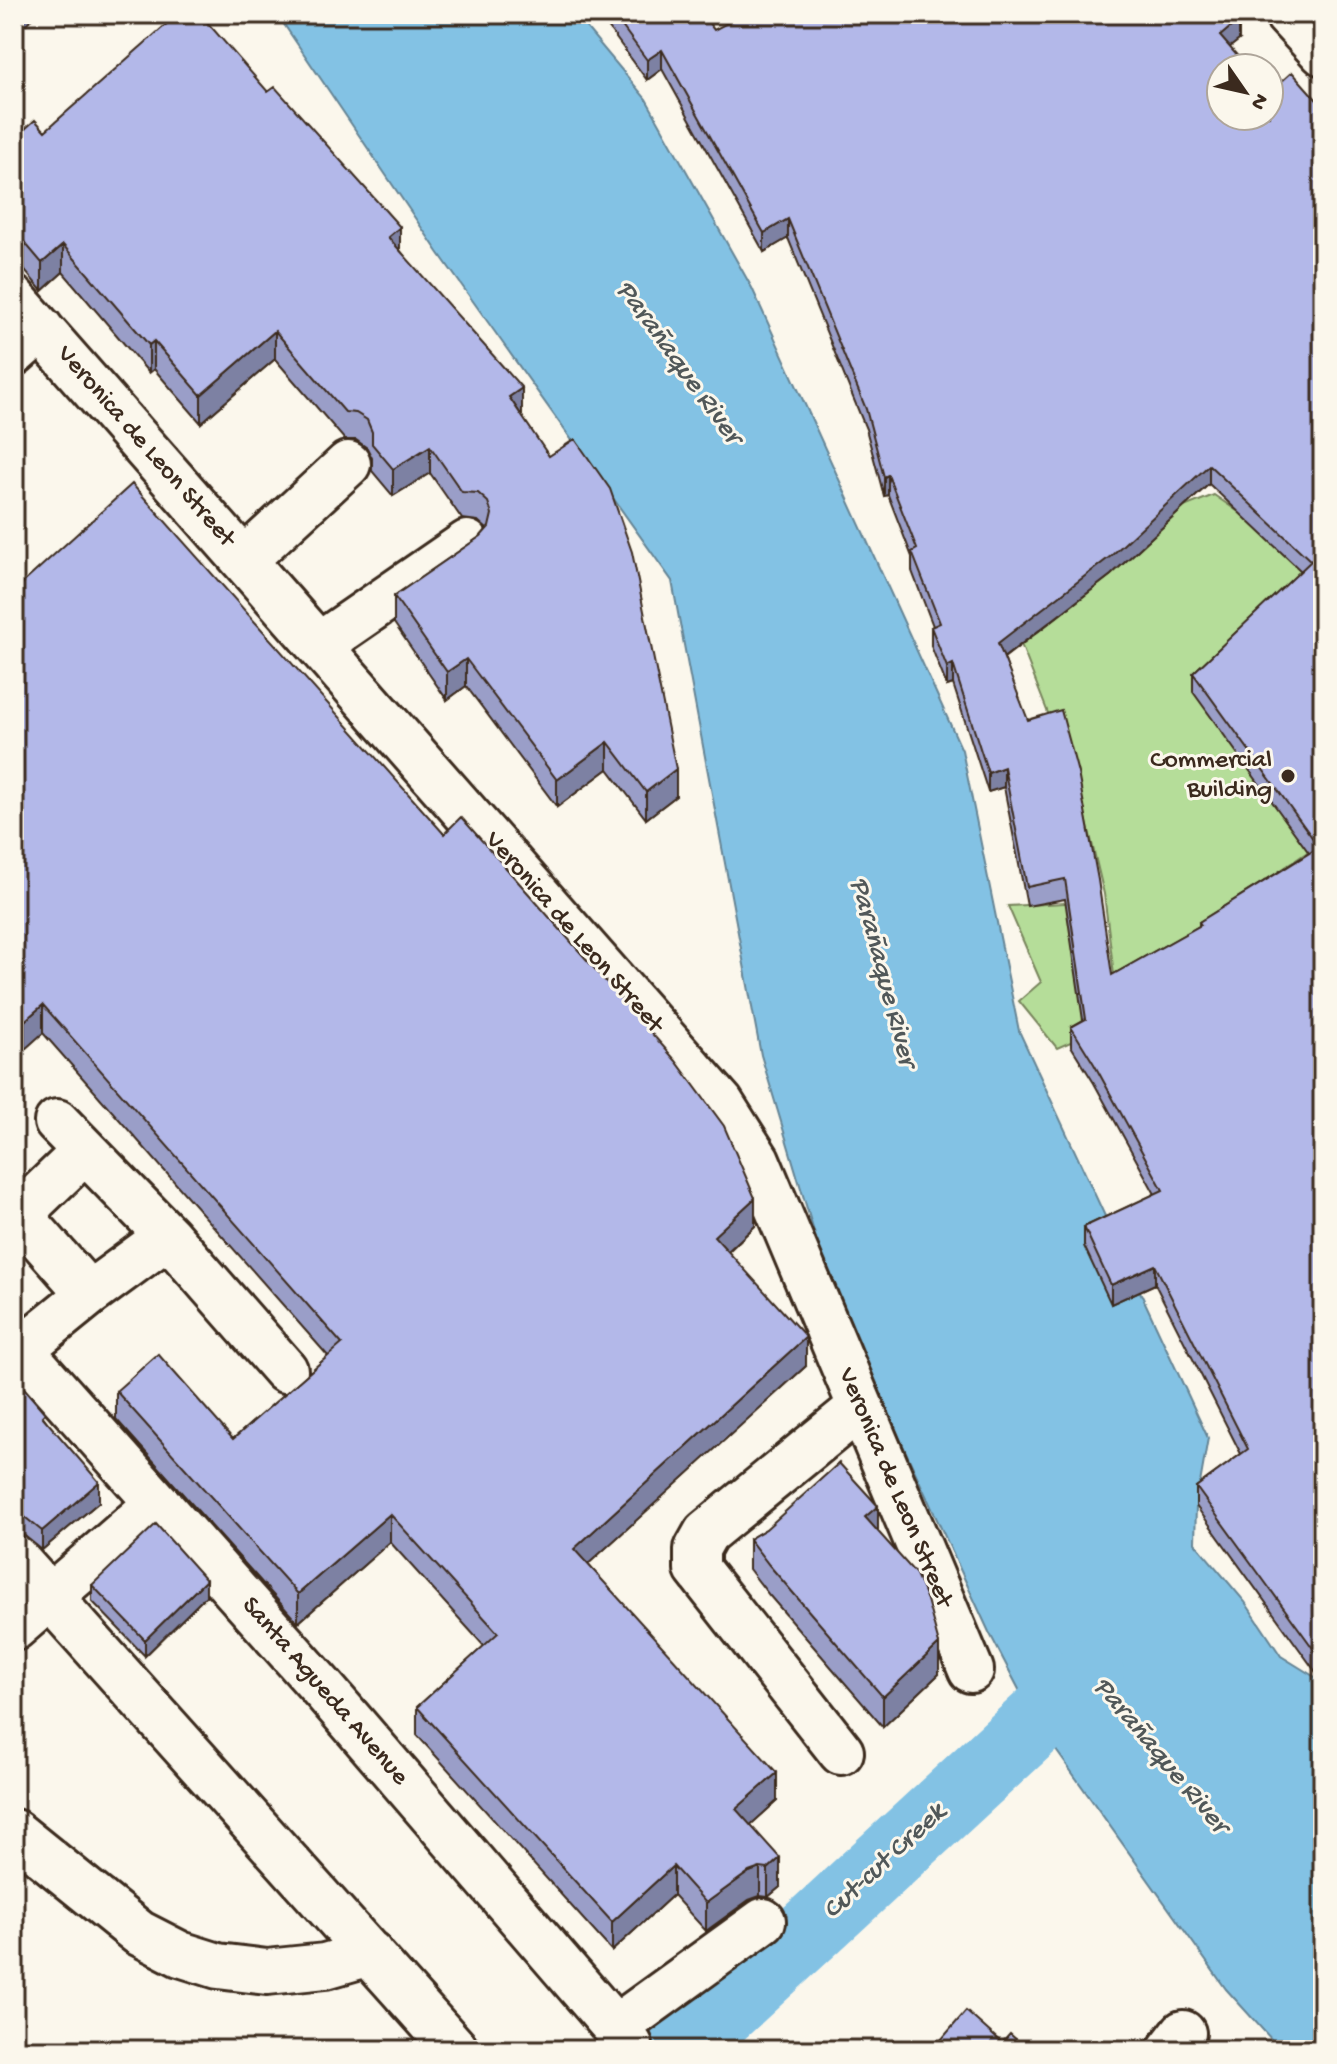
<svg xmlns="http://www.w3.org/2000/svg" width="1337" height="2064" viewBox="0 0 1337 2064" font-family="'Gochi Hand',sans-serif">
<rect width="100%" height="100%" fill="#fbf7ec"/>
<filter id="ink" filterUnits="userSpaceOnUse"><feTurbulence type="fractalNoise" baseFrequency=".0125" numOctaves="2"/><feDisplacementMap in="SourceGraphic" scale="16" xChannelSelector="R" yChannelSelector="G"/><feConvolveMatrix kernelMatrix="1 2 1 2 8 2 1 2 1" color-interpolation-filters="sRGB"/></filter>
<g filter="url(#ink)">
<path fill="#b5dd99" stroke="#78845c" stroke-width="2" d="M1214 495 1236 510 1323 546 1309 851 1115 983 1104 894 1064 725 1055 731 1021 644 1179 509Z
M1084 902 1105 1027 1057 1048 1019 1001 1041 982 1008 906Z"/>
<path fill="#83c2e4" stroke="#668595" stroke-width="2" d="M277 14H575L646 99 752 288 962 750 1019 1031 1208 1438 1196 1506 1195 1543 1245 1602 1281 1656 1323 1682V2050H1281L1226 1989 1036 1722 989 1632 832 1292 761 1055 672 581 438 252Z"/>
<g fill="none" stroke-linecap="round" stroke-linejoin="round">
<path stroke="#83c2e4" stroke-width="70" d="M681 2050 1089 1673"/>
<defs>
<path id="minor" d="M14 299 721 1103 757 1160 971 1670
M14 353 41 329
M244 560 348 464
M319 645 467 543
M57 1122 168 1236
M85 1151 34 1200 25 1213 31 1228 89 1294
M14 1342 324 1690 630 2045
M20 1350 89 1294 168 1236 285 1370
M14 1557 456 2050
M14 1628 156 1505
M841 1752 697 1569V1549L706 1533 859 1408
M14 1832 139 1933 180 1954 218 1966 267 1972 325 1966 370 1953
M615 2028 763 1921
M1170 2050 1183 2033"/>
<path id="major" d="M1287 14 1323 53"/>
</defs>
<use href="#minor" stroke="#3b2a1e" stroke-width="50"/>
<use href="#major" stroke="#3b2a1e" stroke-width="50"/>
<use href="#minor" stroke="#fbf7ec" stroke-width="44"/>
<use href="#major" stroke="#fbf7ec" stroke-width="44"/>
</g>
<path fill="#9a9ec8" stroke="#3b2a1e" stroke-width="2" fill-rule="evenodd" d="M602 14H702L714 30 1239 40 1230 47 1221 116 1323 107V1682L1196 1506V1487L1241 1454 1155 1284 1111 1304 1084 1246V1227L1155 1194 1094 1083 1071 1046V1027L1083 1020 1065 899 1027 906 1004 787 988 792 953 684 947 686 931 646V627L933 626 912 571V557L888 495 884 496 866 429 788 238 764 252 662 69 647 80 602 19ZM1209 484 1301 571 1193 673V692L1309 853 1199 922V926L1112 975 1004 658 1111 575Z
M45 131 400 250 522 416 676 796 646 819 608 769 557 807 466 686 447 700 394 623V596L481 536 487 529 478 521 462 519 430 473 393 496 372 471V458L367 448 356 440H345L275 359 201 423 154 369 149 373 63 272 42 291 14 258V139Z
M14 591 755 1226 728 1252 806 1366 588 1564 777 1801 750 1825 780 1887 768 1897 760 1896 749 1900 706 1931 673 1895 612 1951 417 1735V1707L484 1646 390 1542 298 1623 116 1419V1391L233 1439 328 1356 43 1033Z
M14 1365V1377L45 1419 99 1502 42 1550 21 1533H14Z
M766 1529 878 1531 939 1674 883 1727 769 1595 749 1569V1539Z
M92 1585 206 1596 145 1656 92 1601Z"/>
<path fill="#7d81a3" stroke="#3b2a1e" stroke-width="2" d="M14 14H37L14 35Z
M1239 20V40L1220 55V36Z
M662 50V69L647 80V60Z
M788 219V238L764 252V233Z
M400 227V254L388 237Z
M63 245V272L42 291V263Z
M275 331V359L201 423V395Z
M154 341V369L149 373V345Z
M522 388V416L509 397Z
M430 446V473L393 496V469Z
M1209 465V484L1111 575 998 662V643Z
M888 475V495L884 496V477Z
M466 659V686L447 700V672Z
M953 664V684L947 686V667Z
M608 742V769L557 807V780Z
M1004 767V787L988 792V773Z
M676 769V796L646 819V792Z
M43 1005V1033L14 1059V1030Z
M755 1198V1226L714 1264V1236Z
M1155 1265V1284L1111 1304V1285Z
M806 1337V1366L574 1577V1549Z
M99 1482V1502L42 1550V1531Z
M878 1506V1536L865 1517Z
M390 1514V1542L298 1623V1594Z
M206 1580V1596L145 1656V1640Z
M939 1644V1674L883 1727V1697Z
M777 1773V1801L736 1838V1809Z
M780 1858V1887L768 1897V1869Z
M673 1866V1895L612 1951V1922Z
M760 1868V1896L749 1900 706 1931V1903L749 1872Z"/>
<path fill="#b3b8e9" stroke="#3b2a1e" stroke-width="2" fill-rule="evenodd" d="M178 14H200L268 92 275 87 400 227 388 237 522 388 509 397 549 456 575 439 610 489 632 552 676 769 646 792 608 742 557 780 466 659 447 672 394 596 481 536 489 527 492 514 488 502 478 493 462 492 430 446 393 469 372 444V432L367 420 356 413 345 412 275 331 201 395 154 341 149 345 63 245 42 263 14 230V139L35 120 45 131Z
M613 14H702L714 30 744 14H1233L1239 20 1220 36 1248 68H1221V116H1269V93L1292 72 1323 107V1662L1196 1487 1248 1449 1155 1265 1111 1285 1084 1227 1163 1190 1094 1064 1071 1027 1086 1019 1065 879 1027 887 1004 767 988 773 953 664 947 667 931 627 940 623 912 552 917 549 888 475 884 477 866 409 788 219 764 233 662 50 647 60ZM1209 465 1311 561 1193 673 1319 847 1199 922 1201 925 1112 975 1098 880 1078 773 1061 710 1028 720 998 643 1111 556Z
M132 484 444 834 461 817 676 1061 724 1126 755 1198 714 1236 806 1337 574 1549 777 1773 736 1809 780 1858 768 1869 760 1868 749 1872 706 1903 673 1866 612 1922 417 1707 498 1633 390 1514 298 1594 116 1391 158 1354 233 1439 342 1344 43 1005 14 1030V591Z
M14 1377 45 1413 42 1416 99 1482 42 1531 21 1514 14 1513Z
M839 1463 878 1506 865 1517 916 1574 927 1600 939 1644 883 1697 769 1565 749 1539 766 1529Z
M156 1524 206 1580 145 1640 92 1585Z
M966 2011 1002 2043 1010 2034 1028 2050H937L934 2048Z"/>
</g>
<circle fill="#3b2a1e" stroke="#fbf7ec" stroke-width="3" cx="1288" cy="776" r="8"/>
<g text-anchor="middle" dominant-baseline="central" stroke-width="6" stroke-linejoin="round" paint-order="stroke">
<g font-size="26" fill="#3b2a1e" stroke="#fbf7ec">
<text transform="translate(145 447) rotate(49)">Veronica de Leon Street</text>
<text transform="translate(573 933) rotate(49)">Veronica de Leon Street</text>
<text transform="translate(894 1488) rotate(67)">Veronica de Leon Street</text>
<text transform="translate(324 1692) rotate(49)">Santa Agueda Avenue</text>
</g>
<g font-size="26" fill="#3b2a1e" stroke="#fbf7ec" text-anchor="end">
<text x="1272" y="761">Commercial<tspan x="1272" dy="30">Building</tspan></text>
</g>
<g font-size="28" font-style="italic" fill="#515859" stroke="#fbf7ec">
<text transform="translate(678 363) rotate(54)">Parañaque River</text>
<text transform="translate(882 972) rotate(75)">Parañaque River</text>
<text transform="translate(1160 1756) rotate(50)">Parañaque River</text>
<text transform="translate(885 1862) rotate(-43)">Cut-cut Creek</text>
</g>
</g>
<rect width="1337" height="2064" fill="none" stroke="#fbf7ec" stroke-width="48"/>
<rect x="24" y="24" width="1289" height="2016" fill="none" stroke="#3b2a1e" stroke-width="3" filter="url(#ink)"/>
<g transform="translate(1245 92) rotate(124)"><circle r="38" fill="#fbf7ec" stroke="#aea59a" stroke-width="2"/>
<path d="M0-6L14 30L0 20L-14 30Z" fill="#3b2a1e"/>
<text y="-12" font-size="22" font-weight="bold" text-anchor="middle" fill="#3b2a1e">N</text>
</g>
</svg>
